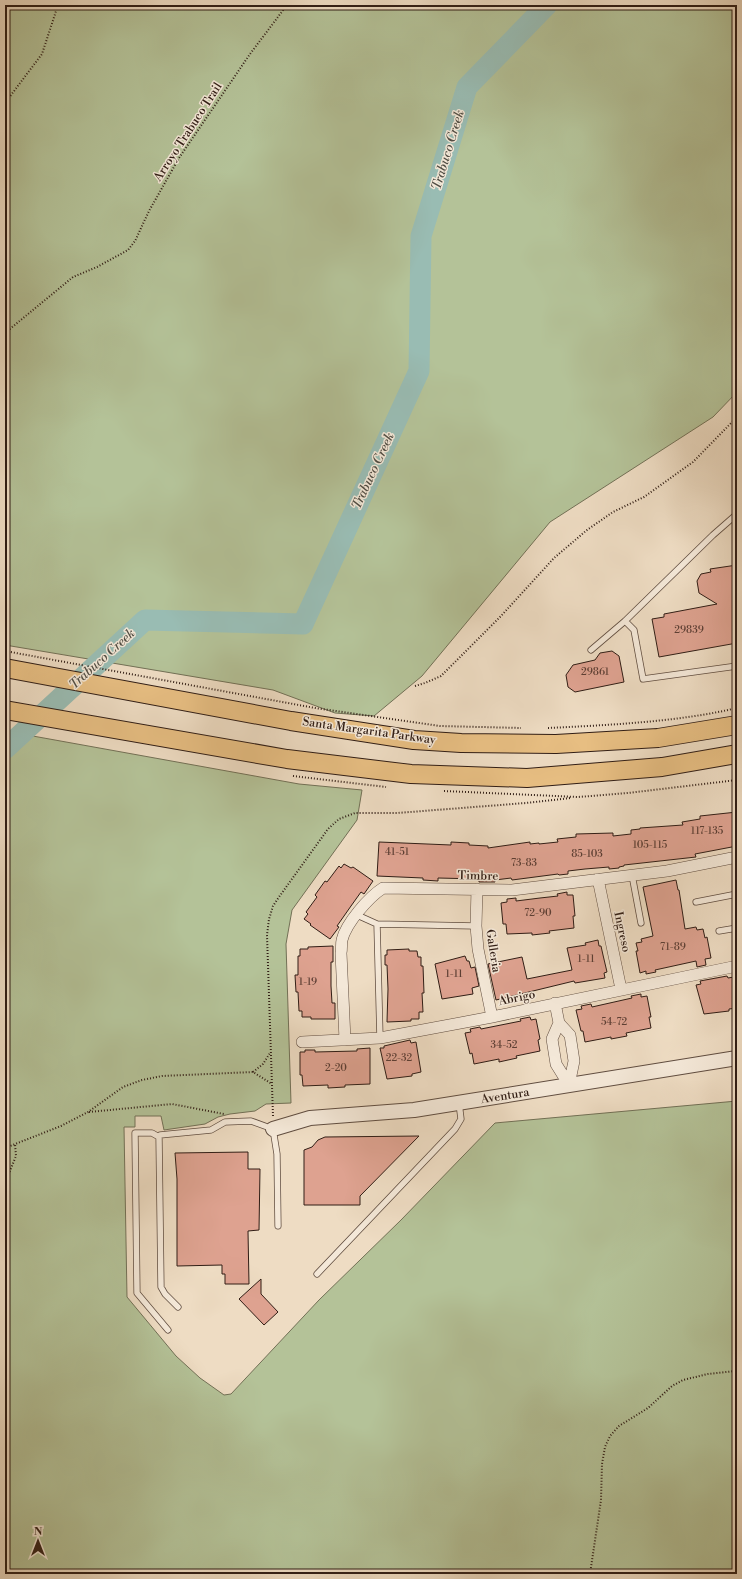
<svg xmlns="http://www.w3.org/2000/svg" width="742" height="1579" viewBox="0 0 742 1579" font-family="'Libre Bodoni',serif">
<rect width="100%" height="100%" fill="#eedcc3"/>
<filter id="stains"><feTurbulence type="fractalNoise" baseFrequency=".005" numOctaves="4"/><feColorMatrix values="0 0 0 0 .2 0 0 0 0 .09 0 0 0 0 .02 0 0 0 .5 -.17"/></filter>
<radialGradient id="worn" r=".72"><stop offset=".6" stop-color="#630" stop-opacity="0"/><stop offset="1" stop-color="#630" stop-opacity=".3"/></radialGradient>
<path fill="#b4c298" stroke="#727056" d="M5 5H737V392L713 417 550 522 422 676 374 716 335 713 273 690 5 645Z
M5 731 299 784 362 790 357 820 292 910 286 944 291 1103 266 1104 255 1111 230 1114 218 1117 205 1124 164 1130 161 1116H135V1127H124L127 1297 176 1356 200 1378 224 1395 231 1394 319 1300 401 1220 495 1123 737 1101V1574H5Z"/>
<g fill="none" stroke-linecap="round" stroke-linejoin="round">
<path stroke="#99bcb3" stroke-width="21" d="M5 749 145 620 303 624 419 371 421 236 467 87 547 5"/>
</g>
<path fill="#dea290" stroke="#301d15" d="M737 565V643L659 657 652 619 664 617V614L717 604 699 593 697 581 701 574 711 572 710 569Z
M612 651 619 656 624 682 575 692 568 687 566 675 573 665 595 660 600 653Z
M737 812V846L695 854 696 857 624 865V866L619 867V868L609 869V867L585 869 568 871V874L559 875 558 874 512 880 511 878 495 880V882H479V879L438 878V881L423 880V878L377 876 379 842 451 845V842L469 843V845L488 846V848L530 842V844L539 843V844L558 842 557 839 576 837V834L613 833V836L631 834V830L640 829V828L683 825 682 822 700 819V816Z
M344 864 351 868 353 867 373 881 364 894 361 892 351 906 337 926 339 927 330 939 310 925 311 924 304 919 308 914 306 912 317 897 315 895 325 881 327 882 339 866 341 868Z
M676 880 678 890H679L685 929 696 927 697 930 703 929 705 938 707 937 711 958 705 959 706 965 697 967 696 961 655 970 656 972 646 974V971L640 973 636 951H638L636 943 642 942 641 939 653 936 643 887Z
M567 892V895H573L575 916H573L574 928 549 931 550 933 532 935V933L507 934 506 924H503L501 903 507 902V899L516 898V901L540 898 558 896 557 894Z
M598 940 599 946H601L603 955 607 972 604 973 605 978 575 983 574 981 496 1000 488 964 522 957 527 979 572 970 567 948 586 945 585 943Z
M333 946V962H331V986L332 1003H335V1019H311V1017H302V1011H299L298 992H296L295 975H298V956H300V949H308V947Z
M409 949V951H417L418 957H421V966H423L424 993H422L423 1012H419V1019H411V1021L387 1022 388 989 387 965H385V955H387V950Z
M465 956 467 961H469L471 968 475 967 479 986 472 988 473 994 442 999 435 964Z
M727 976 728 978 734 977 736 989H734L737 1008 729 1009V1011L704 1014 696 985 701 984 700 981Z
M641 994V997L647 996 651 1017H649L651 1028 626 1033 627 1036 611 1039V1037L585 1042 583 1031H581L576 1010 582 1009 581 1006 591 1004 592 1007 632 998 631 996Z
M530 1017 531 1020 536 1019 540 1039 538 1040 540 1051 516 1056 517 1058 499 1062V1059L474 1064 472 1053 470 1054 465 1033 471 1032 470 1029 480 1027 481 1029 521 1021 520 1019Z
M410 1040 411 1043 416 1042 421 1072 412 1074V1076L387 1079 380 1048H384V1046Z
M370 1048V1084L345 1085V1087L328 1088V1085L303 1086 302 1075H300V1052H305V1050H315V1052L357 1051V1049Z
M419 1136 360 1196V1205H304V1150L312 1147 318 1140 325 1137Z
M248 1152V1169H260L259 1230 248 1231 249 1284H225V1274H222V1265L177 1266V1179L175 1153Z
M261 1279V1294L278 1312 264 1325 239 1299Z"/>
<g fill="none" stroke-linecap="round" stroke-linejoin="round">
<defs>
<path id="service" d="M625 621 634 630 643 679 737 666
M591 650 625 621 713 535 737 514
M632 875 641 923
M696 902 737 894
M357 915 377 924 476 926
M377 924 380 1038
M719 931 737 928
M159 1137 152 1133H135L137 1293 168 1330
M317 1274 455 1129 461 1119 459 1103
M178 1307 165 1294 161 1287 159 1137 160 1135 211 1130 225 1122 251 1121 273 1129 277 1154 278 1226"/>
<path id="minor" d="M598 879 621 989
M477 889 476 926 478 949 492 1017
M555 1003 559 1023 552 1039 556 1064 569 1085
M559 1023 570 1035 574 1061 569 1085
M345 1040 341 953C342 949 341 944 342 940 346 923 369 897 383 888L512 890 667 871 737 857
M302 1042 380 1038 492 1017 737 966"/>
<path id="tertiary" d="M273 1129 310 1118 414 1110 737 1058"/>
<path id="primary" d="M5 668 291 721 414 740 461 743 556 744 658 738 737 725
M5 710 287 759 411 774 527 778 662 767 737 754"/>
</defs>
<use href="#service" stroke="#604d40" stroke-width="7"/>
<use href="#minor" stroke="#604d40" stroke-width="12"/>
<use href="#tertiary" stroke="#604d40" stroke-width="16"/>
<use href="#primary" stroke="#301d15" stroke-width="20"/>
<path stroke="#301d15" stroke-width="2" stroke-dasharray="1 2" stroke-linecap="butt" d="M5 103 42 54 58 5
M5 333 73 277 97 267 128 250 135 241 149 211 179 158 250 54 287 5
M5 651 315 708 440 726 521 728
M415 686 425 683 441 676 501 616 554 558 587 530 613 512 644 497 693 462 737 417
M548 728C610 725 677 722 737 708
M293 776 386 787
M444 791 578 797 628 793 737 780
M253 1072 263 1064 270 1053
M89 1112 172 1104 224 1114
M273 1116 267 935 269 919 273 906 279 897 328 829 339 819 355 813H397L526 803 571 798
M5 1148 61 1126 88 1112 123 1087 142 1080 162 1076 253 1072 272 1084
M5 1183 16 1156 15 1144
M5 1337C8 1349 8 1365 5 1377
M590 1574 601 1500 602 1464 605 1447 610 1436 619 1426 648 1408 672 1386 683 1380 708 1374 735 1371"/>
<use href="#service" stroke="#f4e8d8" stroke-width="5.5"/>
<use href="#minor" stroke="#f4e8d8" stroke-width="11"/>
<use href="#tertiary" stroke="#f4e8d8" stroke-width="14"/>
<use href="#primary" stroke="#e7be82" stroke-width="18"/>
</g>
<g text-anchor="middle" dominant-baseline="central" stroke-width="3" stroke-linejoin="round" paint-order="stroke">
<g font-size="10" fill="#5c3e34">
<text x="689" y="630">29839</text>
<text x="595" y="672">29861</text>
<text x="707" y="831">117-135</text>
<text x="650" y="845">105-115</text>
<text x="397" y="852">41-51</text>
<text x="587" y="854">85-103</text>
<text x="524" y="863">73-83</text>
<text x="538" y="913">72-90</text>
<text x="673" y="947">71-89</text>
<text x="586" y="959">1-11</text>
<text x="454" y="974">1-11</text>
<text x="308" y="982">1-19</text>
<text x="614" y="1022">54-72</text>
<text x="504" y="1045">34-52</text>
<text x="399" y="1058">22-32</text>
<text x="336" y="1068">2-20</text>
</g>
<g font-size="12" fill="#301d15" stroke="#f4e8d8">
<text transform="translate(188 132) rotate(-57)">Arroyo Trabuco Trail</text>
<text transform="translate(369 731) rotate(8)">Santa Margarita Parkway</text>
<text transform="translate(478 876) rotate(1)">Timbre</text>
<text transform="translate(622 932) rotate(78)">Ingreso</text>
<text transform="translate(493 951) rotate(81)">Galleria</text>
<text transform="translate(517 998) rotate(-12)">Abrigo</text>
<text transform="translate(505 1096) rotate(-9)">Aventura</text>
</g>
<g font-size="13" font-style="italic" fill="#504d44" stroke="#f4e8d8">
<text transform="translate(448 150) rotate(-73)">Trabuco Creek</text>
<text transform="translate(373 471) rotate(-65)">Trabuco Creek</text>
<text transform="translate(102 659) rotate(-42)">Trabuco Creek</text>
</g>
</g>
<rect width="742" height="1579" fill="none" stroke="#eedcc3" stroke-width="20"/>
<rect x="6" y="6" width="730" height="1567" fill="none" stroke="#301d15" stroke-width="2"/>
<rect x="10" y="10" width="722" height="1559" fill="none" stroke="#301d15"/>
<g transform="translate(38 1541)" stroke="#f4e8d8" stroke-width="3" paint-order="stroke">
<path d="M0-3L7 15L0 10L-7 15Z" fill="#301d15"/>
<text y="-6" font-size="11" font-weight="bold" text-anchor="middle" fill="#301d15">N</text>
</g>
<rect width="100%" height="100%" filter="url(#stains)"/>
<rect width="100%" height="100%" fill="url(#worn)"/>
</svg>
